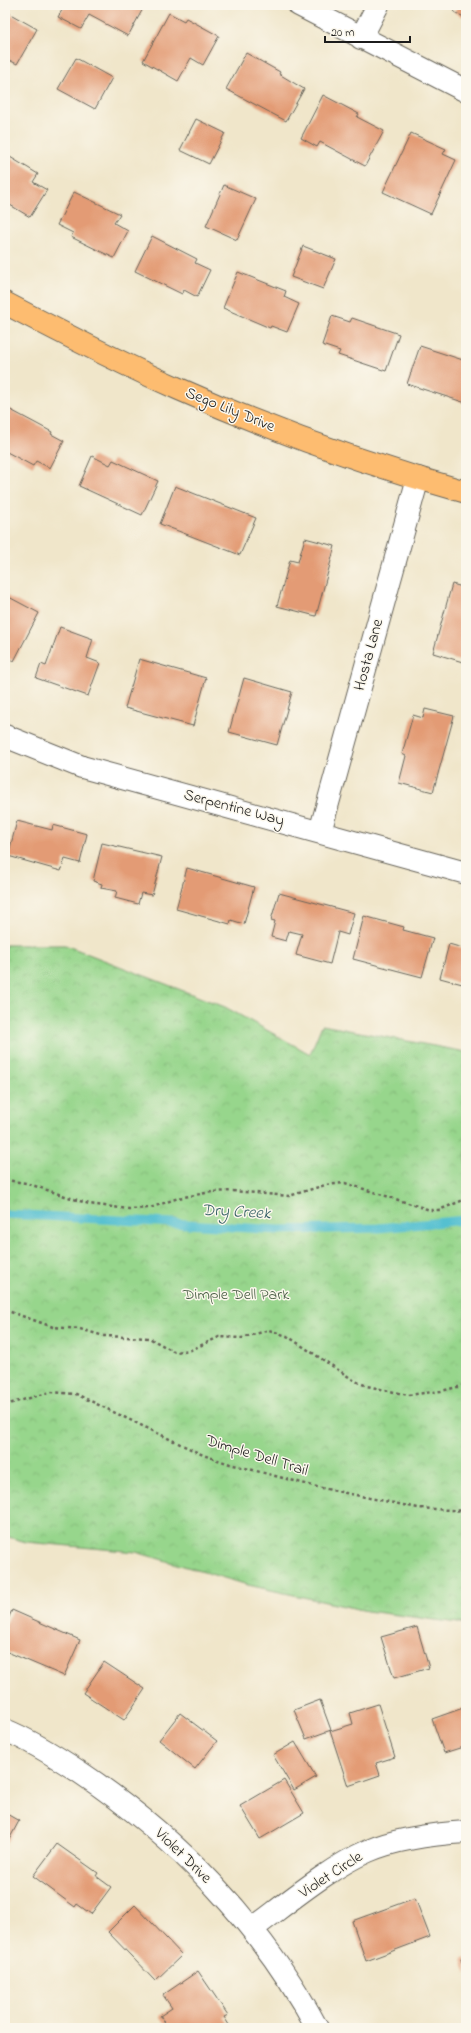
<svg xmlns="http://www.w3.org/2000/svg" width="471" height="2033" viewBox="0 0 471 2033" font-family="'Indie Flower',sans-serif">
<defs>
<pattern id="park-crowns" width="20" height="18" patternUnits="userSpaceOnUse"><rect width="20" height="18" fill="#97d68c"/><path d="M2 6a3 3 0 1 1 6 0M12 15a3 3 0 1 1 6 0" fill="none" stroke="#82b778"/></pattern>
</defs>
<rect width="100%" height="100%" fill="#fbf7ec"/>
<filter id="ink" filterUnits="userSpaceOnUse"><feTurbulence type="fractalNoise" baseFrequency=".025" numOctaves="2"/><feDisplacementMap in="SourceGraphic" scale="8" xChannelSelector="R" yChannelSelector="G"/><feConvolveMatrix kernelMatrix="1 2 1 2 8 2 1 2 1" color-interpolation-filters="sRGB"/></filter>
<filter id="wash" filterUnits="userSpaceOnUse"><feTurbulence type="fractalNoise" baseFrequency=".012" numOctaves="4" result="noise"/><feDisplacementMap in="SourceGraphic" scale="16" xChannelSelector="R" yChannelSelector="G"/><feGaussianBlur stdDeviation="0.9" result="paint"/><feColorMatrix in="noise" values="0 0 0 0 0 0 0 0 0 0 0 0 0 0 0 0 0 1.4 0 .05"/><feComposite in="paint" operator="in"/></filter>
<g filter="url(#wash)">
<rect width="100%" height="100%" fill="#f0e6ca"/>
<path fill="url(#park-crowns)" stroke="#5a7954" d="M5 945H65L225 1007 310 1054 322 1025 466 1052V1624L367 1611 248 1585 136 1552 26 1542 5 1536Z"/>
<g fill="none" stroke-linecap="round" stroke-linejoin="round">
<path stroke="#55c0d0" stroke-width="9" d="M5 1214 157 1222 279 1230 378 1228 466 1220"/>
</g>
<g id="blocks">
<path fill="#e39b74" d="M65 5H145L128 36 89 15 81 29 58 17Z
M458 5H466V18L454 12Z
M5 11 37 29 17 64 5 58Z
M169 13 184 21 186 18 219 36 203 65 191 58 178 81 143 61Z
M246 53 280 72 279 74 304 89 286 121 226 89Z
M76 58 112 78 95 109 58 89Z
M323 95 359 114 357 117 384 131 365 166 320 142 317 147 301 138Z
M196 119 225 133 209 164 180 150Z
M411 133 446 149 443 154 456 160 431 214 383 192Z
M5 154 38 174 33 182 47 190 30 217 5 202Z
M224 185 256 199 237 240 206 226Z
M74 192 120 214 114 223 128 231 114 258 71 237 73 233 57 225Z
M152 236 197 259 195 263 210 270 197 297 184 290 182 294 135 271Z
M303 246 336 259 323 289 291 277Z
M238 272 286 291 284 297 299 304 287 332 271 326 270 328 223 308Z
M332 316 350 322 352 318 399 334 386 371 338 355 340 351 322 345Z
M420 346 466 361V403L407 384Z
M7 408 52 432 51 434 64 441 50 468 36 461 33 466 5 451V412Z
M92 456 110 465 113 460 158 481 142 515 79 486Z
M175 486 256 518 240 555 160 524Z
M305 538 335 546 316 616 277 606 290 560 298 562Z
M452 584 466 588V663L433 653Z
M5 595 39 613 14 661 5 657Z
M60 627 93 639 87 658 100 663 88 696 36 678 41 664 46 666Z
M139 659 206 678 193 726 125 708Z
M244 678 292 692 277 745 229 732Z
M425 709 454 716 433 792 399 783 406 756 402 754 413 715 423 718Z
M17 821 52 830 53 825 87 834 80 863 65 859 61 871 8 856Z
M102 843 162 857 152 895 141 893 138 904 115 898 117 891 101 888 102 884 93 881Z
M187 868 254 887 244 924 231 920 230 924 176 909Z
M279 893 354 913 348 935 338 932 330 964 296 955 302 934 289 931 286 941 271 937 275 921 271 920Z
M364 916 404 927 403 930 433 938 422 977 353 959Z
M449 944 466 949V985L440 978Z
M12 1610 80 1640 64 1676 5 1651V1626Z
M417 1627 429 1668 394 1678 381 1637Z
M104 1662 145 1689 124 1720 83 1693Z
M320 1700 331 1730 306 1739 294 1710Z
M378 1704 395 1757 376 1763 380 1775 348 1786 330 1731 353 1724 350 1713Z
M466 1707V1746L444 1753 432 1719Z
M180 1713 217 1741 195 1769 159 1740Z
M295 1742 316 1777 294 1790 273 1755Z
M284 1780 304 1813 260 1839 240 1806Z
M5 1813 19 1821 5 1847Z
M57 1844 98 1873 96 1876 111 1887 91 1914 77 1904 75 1907 33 1876Z
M415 1898 430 1937 366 1961 352 1921Z
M135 1905 182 1955 155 1981 108 1932Z
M466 1957V1974L461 1959Z
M198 1971 228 2015 224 2017 231 2028H168L160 2016 172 2008 163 1995Z"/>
</g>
</g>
<g filter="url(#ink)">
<use href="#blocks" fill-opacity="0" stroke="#666359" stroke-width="1"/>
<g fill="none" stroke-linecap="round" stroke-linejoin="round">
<defs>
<path id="minor" d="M299 5 466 91
M361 38 378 5
M5 736 82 767 466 873
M320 832 418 478
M5 1730C32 1741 57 1757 81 1773 178 1838 262 1925 317 2028
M252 1929C286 1904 330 1867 368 1851 398 1838 434 1834 466 1832"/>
<path id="major" d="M5 303C62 333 120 363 179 389 271 430 368 465 466 492"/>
</defs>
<use href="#minor" stroke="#666359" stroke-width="24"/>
<use href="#major" stroke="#666359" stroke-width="24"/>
<path stroke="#666359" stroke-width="2.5" stroke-dasharray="3 3" stroke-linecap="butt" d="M5 1180 26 1183 89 1204 129 1209 150 1208 178 1198 212 1192 233 1191 289 1196 325 1185 345 1183 430 1210H439L466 1199
M5 1310 53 1327 80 1329 104 1336 149 1338 175 1352 191 1350 219 1337 242 1338 269 1330 287 1336 355 1381 367 1386 408 1395 441 1391 466 1385
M5 1405 51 1392 76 1394 203 1455 230 1464 317 1487 418 1508 466 1511"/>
<use href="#minor" stroke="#fff" stroke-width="22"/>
<use href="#major" stroke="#fdbc70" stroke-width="22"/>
</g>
</g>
<g text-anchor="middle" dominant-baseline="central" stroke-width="3" stroke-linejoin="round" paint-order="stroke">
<g font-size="16" fill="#1c1c1c" stroke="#fbf7ec">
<text transform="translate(230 410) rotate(22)">Sego Lily Drive</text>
<text transform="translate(369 655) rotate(-75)">Hosta Lane</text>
<text transform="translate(234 808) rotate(15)">Serpentine Way</text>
<text transform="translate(257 1456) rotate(17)">Dimple Dell Trail</text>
<text transform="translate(183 1856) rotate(44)">Violet Drive</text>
<text transform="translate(331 1875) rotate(-33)">Violet Circle</text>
</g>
<g font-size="16" fill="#475d43" stroke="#fbf7ec">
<text x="236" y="1295">Dimple Dell Park</text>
</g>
<g font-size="17" font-style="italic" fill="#335e64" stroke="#fbf7ec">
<text transform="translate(236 1212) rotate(3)">Dry Creek</text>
</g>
</g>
<rect width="471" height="2033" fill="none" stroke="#fbf7ec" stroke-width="20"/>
<path d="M325 36v6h85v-6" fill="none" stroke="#1c1c1c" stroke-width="2"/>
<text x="331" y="36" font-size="12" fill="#1c1c1c" stroke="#fbf7ec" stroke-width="3" paint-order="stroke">20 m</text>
</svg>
